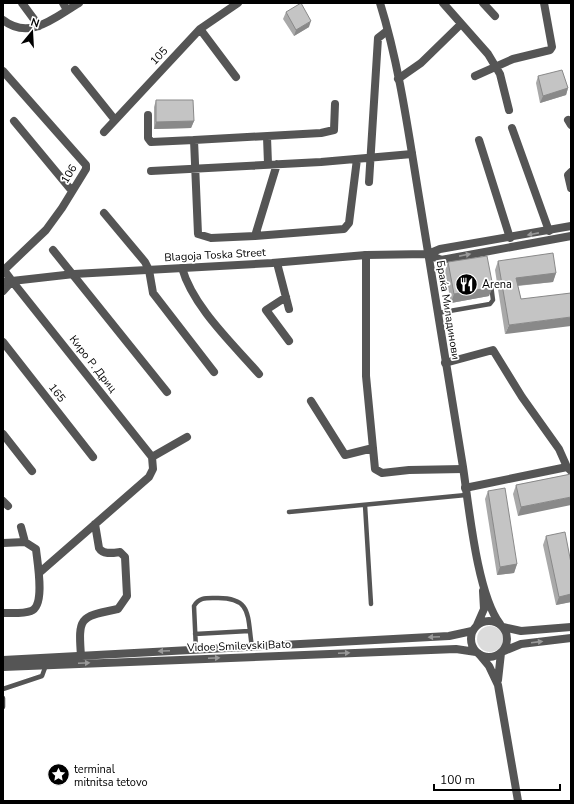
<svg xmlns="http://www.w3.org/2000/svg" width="574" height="804" viewBox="0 0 574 804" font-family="'Nunito Sans',sans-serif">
<rect width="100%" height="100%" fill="#fff"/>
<path fill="#dcdcdc" d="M477 639a13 13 0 1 1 26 0a13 13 0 1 1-26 0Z"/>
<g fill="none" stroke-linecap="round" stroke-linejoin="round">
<path stroke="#555" stroke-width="4.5" d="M438 313 490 304 493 300 491 285
M365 505 371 604
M289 512 466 495
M195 634 249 631
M196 650 194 606C199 597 207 598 216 598 253 597 247 617 252 647
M3 689 42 676 46 665
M3 698V707"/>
<path stroke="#555" stroke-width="8" d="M22 3 39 26
M63 3 67 10
M443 3 488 54 500 74 509 110
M483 3 495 16
M3 20C30 41 55 17 79 3
M200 29 236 77
M75 70 115 120
M3 71 86 165V169L62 208 46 230 4 270
M475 76 513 59 550 50 552 47 544 3
M398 79 421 63 461 24
M148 115V138L151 142 194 140
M568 120 571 125
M14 121 72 191
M512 128 549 231
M104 132 200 29 238 3
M267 137 268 164
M479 140 510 238
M277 164 255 236 344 229 349 223 357 159
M151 171 321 162 412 154
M571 172 568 175 571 188
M369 182 378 38 387 31
M104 213 145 262 149 270 153 293 214 372
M255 236 211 238 198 234 194 140 321 133 334 130 335 104
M53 250 167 392
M366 255V376L375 469 382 473 409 470 463 469
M277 263 289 309
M182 268C193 307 233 344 259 374
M3 291 12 281 152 457 153 469 149 477 39 573
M286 297 266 310 289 341
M3 342 93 457
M445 363 493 350 522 397 559 449 567 467
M311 401 345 455 373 448
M3 434 32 471
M152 457 187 437
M465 488 567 467 571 471
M3 501 8 506
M3 543 25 542
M3 613C11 613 23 614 31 611 46 606 37 561 36 549L25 542 21 527
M479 654 489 666 498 685 518 801
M81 656C78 616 80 617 118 609L127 596 125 557 120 552C113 553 103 555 99 548L95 524
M498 680 501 653"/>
<path stroke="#555" stroke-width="8" d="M380 3C400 67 409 137 420 203 434 291 449 379 463 467 469 507 477 594 500 624
M428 254 441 260 571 236
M3 269 12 281
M3 282 74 274 272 263 366 255 428 254 440 249 571 226
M471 639a18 18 0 1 1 36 0a18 18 0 1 1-36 0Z
M477 625 484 609 483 591
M503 627 521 631 571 627
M504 651 521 644 571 638
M3 660 449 636 472 631
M3 667 456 649 476 652"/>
</g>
<path fill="#a9a9a9" d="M286 12 309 27 294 36 283 19Z
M538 76 568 88 566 95 540 103 536 83Z
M156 100 194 121 191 128 154 129V107Z
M498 261 556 273 553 282 518 286 521 299 505 334 495 270Z
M448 262 489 296 451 303 445 271Z
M571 474 518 516 513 494 516 485Z
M488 491 517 564 514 573 497 575 485 499Z
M546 536 571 563V602L556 605 543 545Z"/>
<path fill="#898989" d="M311 21 309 27 294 36 296 30Z
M568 88 566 95 540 103 543 96Z
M194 121 191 128 154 129 156 122Z
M556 273 553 282 513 286 516 278Z
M493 287 489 296 451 303 454 294Z
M571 317V326L505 334 509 325Z
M571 497V505L518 516 521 507Z
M517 564 514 573 497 575 500 567Z
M571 594V602L556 605 559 597Z"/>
<path fill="#c4c4c4" stroke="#898989" d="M301 3 311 21 296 30 286 12Z
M562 70 568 88 543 96 538 76Z
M156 100H193L194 121 156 122Z
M553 253 556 273 516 278 521 299 571 293V317L509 325 498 261Z
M487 256 493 287 454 294 448 262Z
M571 474V497L521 507 516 485Z
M505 488 517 564 500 567 488 491Z
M565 532 571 563V594L559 597 546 536Z"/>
<defs><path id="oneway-solid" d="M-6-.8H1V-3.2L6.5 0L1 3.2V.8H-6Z"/></defs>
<g fill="#999">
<use href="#oneway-solid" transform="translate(533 234) rotate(169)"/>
<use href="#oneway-solid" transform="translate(465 255) rotate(-11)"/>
<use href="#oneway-solid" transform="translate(434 637) rotate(177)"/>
<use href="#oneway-solid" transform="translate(537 642) rotate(-7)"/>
<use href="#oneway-solid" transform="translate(164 651) rotate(177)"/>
<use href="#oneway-solid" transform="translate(344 653) rotate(-2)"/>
<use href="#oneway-solid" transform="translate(214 658) rotate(-2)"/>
<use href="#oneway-solid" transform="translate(84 663) rotate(-2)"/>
</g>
<defs>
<symbol id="restaurant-disc" viewBox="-11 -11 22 22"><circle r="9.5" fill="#000" stroke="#fff"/><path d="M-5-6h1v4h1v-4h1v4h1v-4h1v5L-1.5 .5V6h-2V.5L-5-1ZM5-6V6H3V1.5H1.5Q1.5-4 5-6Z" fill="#fff"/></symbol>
<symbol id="sight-disc" viewBox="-11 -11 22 22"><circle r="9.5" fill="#000" stroke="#fff"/><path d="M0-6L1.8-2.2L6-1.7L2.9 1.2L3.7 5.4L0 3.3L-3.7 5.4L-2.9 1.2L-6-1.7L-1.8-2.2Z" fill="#fff"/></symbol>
</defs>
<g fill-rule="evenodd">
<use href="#restaurant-disc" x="454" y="272" width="25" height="25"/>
<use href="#sight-disc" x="46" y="762" width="25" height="25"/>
</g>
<g text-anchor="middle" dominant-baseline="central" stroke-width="3.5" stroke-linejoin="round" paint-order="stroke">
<g font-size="11" fill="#000" stroke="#fff">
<text transform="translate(159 56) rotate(-46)">105</text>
<text transform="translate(69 174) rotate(-60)">106</text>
<text transform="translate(215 255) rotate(-3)">Blagoja Toska Street</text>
<text transform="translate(448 310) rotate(81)">Браќа Миладинови</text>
<text transform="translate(93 364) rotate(52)">Киро Р. Дриц</text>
<text transform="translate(57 393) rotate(52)">165</text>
<text transform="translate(239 646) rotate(-2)">Vidoe Smilevski Bato</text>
</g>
<g font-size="11" fill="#000" stroke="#fff" text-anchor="start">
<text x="482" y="284">Arena</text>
<text x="74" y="769">terminal<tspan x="74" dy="13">mitnitsa tetovo</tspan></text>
</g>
</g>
<rect width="574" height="804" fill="none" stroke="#000000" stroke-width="8"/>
<g transform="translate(32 32) rotate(18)" stroke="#ffffff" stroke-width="3" paint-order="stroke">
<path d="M0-3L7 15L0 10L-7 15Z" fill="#000000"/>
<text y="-6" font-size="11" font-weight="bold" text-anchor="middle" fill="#000000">N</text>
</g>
<path d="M434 784v6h126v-6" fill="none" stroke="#000000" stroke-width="2"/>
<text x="440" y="784" font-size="12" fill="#000000" stroke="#ffffff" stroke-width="3" paint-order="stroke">100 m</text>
</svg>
